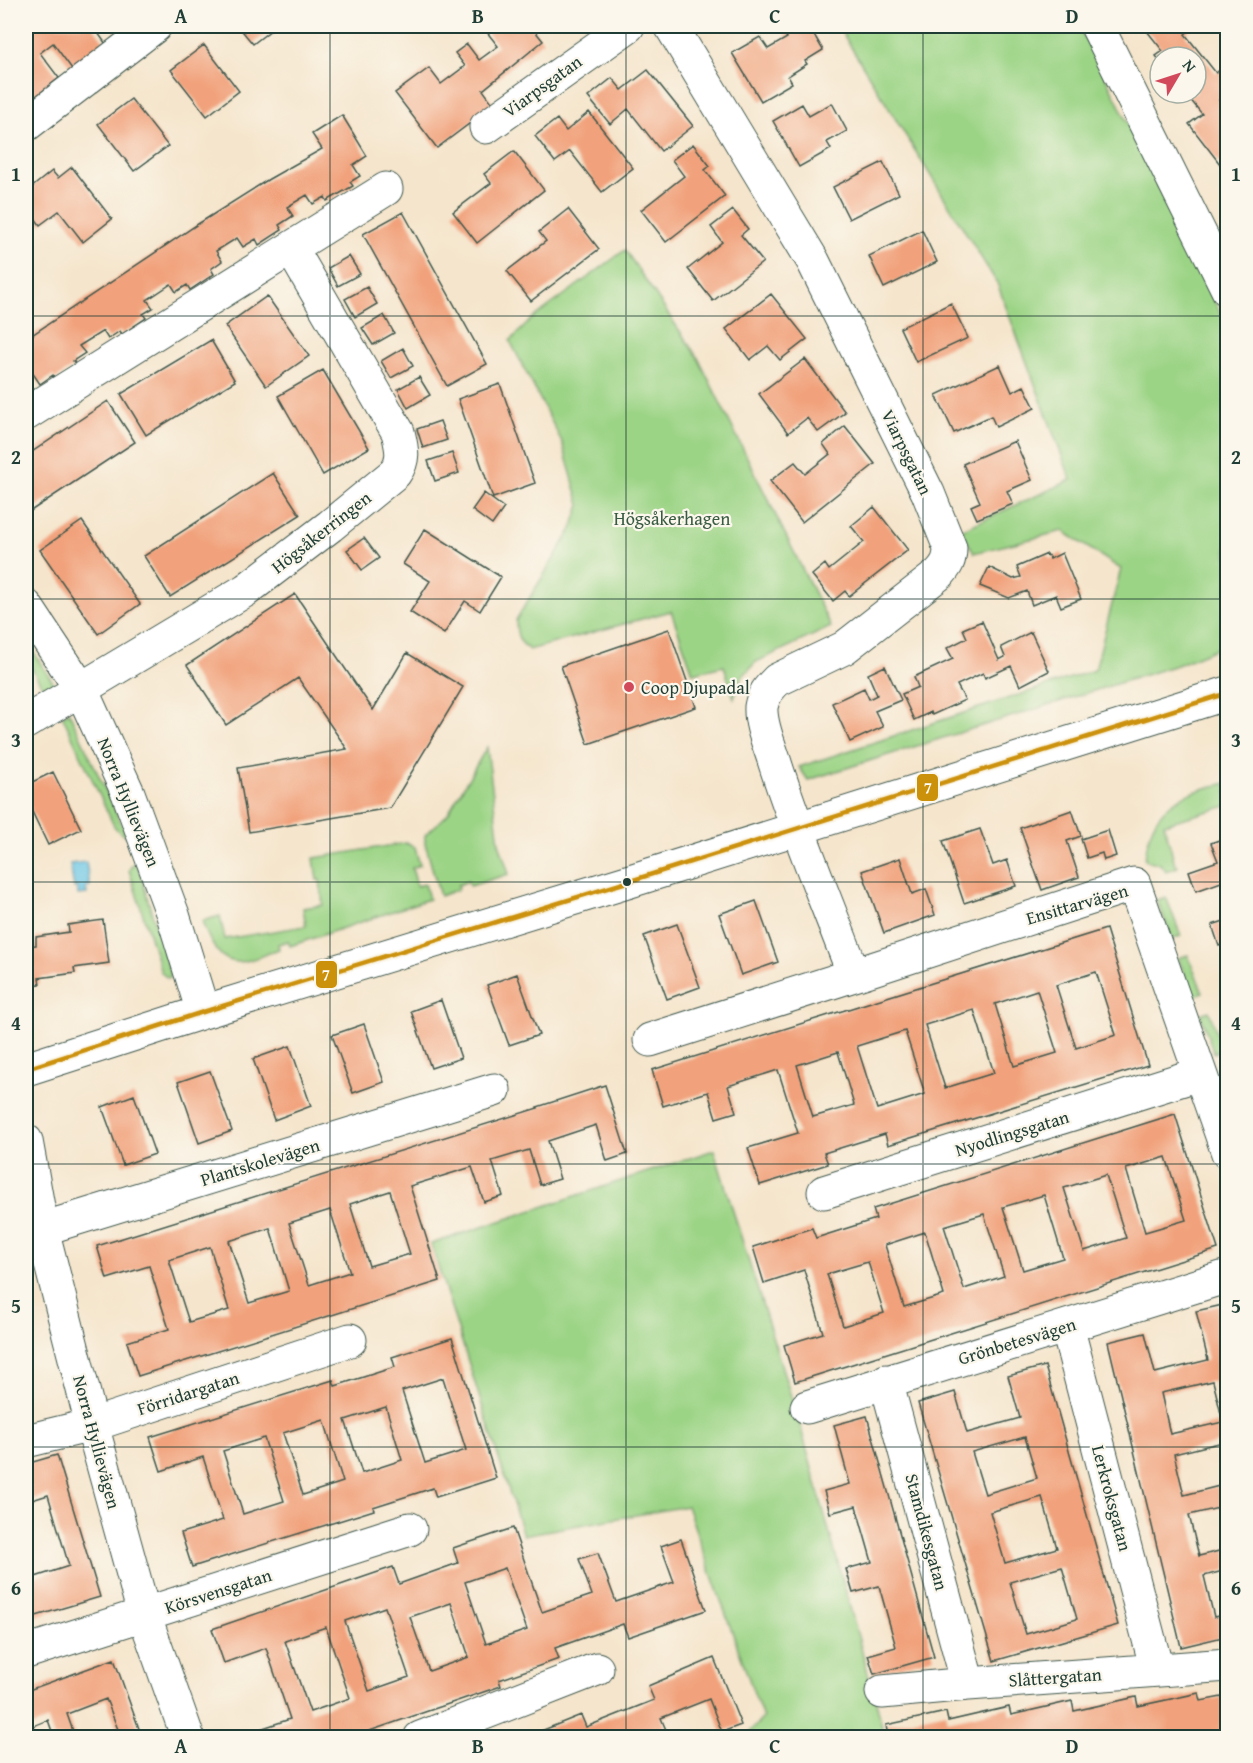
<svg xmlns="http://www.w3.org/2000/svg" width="1253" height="1763" viewBox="0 0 1253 1763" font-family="'Gentium Book Plus',serif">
<rect width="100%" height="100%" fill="#fbf7ec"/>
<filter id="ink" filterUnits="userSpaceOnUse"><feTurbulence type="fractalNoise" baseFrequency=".0167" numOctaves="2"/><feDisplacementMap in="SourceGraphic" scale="12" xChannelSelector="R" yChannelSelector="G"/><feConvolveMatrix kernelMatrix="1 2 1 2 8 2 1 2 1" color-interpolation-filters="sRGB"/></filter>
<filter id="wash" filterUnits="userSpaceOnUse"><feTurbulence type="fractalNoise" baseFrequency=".008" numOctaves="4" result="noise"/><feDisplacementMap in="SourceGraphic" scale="24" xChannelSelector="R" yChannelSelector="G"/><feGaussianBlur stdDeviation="1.35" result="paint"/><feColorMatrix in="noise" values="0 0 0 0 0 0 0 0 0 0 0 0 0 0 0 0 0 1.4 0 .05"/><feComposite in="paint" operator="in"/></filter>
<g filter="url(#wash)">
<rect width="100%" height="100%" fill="#f5e5cc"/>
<path fill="#9cd486" stroke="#5e885d" stroke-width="1.5" d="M838 26H1077L1090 45 1227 327V644L1180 664 808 780 799 767 1095 670 1121 569 1063 531 974 553 961 530 1071 480 997 283Z
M625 250 698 358 831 627 756 662 741 678 734 698 724 666 693 673 671 611 529 650C518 641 516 634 516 620L572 529 580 505 562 442 510 341 533 318Z
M26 641 55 685 45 691 26 659Z
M69 712 127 836 120 833 114 826 62 715Z
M487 747 499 843 509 874 470 886 468 881 458 885 459 889 440 896 425 843V835L447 815Z
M1227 783V806L1164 824 1175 864H1177L1178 867 1166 871 1160 864 1145 860C1149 806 1179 793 1227 783Z
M406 843 415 848 420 865 412 868 417 886 425 884 429 899 290 946 288 941 278 944 279 949C267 953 251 962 238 962 218 962 207 936 202 921L220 916 225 939 306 926 303 908 323 905 320 880H317L314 858Z
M137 863 171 977 167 978 161 972 129 870 132 865Z
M1166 897 1181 936 1172 939 1157 900Z
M1188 955 1203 993 1194 997 1178 958Z
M1209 1011 1223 1050 1214 1053 1200 1014Z
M714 1150 800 1425 879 1713 884 1737H745L763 1718 687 1506 523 1535 431 1244Z"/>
<path fill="#67c5e5" stroke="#43818c" stroke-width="1.5" d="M86 862 90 886 86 887 87 894 78 895 77 887 74 888 70 864Z"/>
<g id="blocks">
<path fill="#f1a27c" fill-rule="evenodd" d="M29 26H93L106 44 72 69 53 43 40 53 59 78 26 104V28Z
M112 26H129L119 34Z
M238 26H276L253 44Z
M482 26H531L543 41 483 90 494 105 437 148 395 93 429 68 441 84 465 66 455 53 467 44 479 60 498 46Z
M784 26H809L823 50 805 61 807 64 788 76 792 83 761 101 732 53 760 37 768 49 787 38 781 28Z
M1143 26H1195L1185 34 1216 73 1227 64V93L1219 100 1227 111V173L1189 124 1202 114 1185 93H1196V57H1160V61L1156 56 1163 51Z
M204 45 239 91 207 116 171 70Z
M648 70 693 126 661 151 628 109 610 124 588 97 612 78 622 90Z
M131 99 168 146 134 171 98 124Z
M832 103 847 131 827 142 831 149 799 167 773 121 802 104 809 116Z
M589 112 633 168 602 192 570 151 555 162 535 136 557 119 566 131Z
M342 115 367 156 353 165 360 176 350 182 353 186 327 201 325 197 313 204 307 195 287 207 293 216 279 225 282 230 259 245 256 239 243 247 237 238 216 251 222 261 211 269 214 274 190 290 187 285 176 292 171 284 147 300 153 308 143 314 146 318 122 334 120 331 108 339 103 331 79 346 85 353 73 361 76 365 55 379 53 375 40 384 32 372 26 376V339L198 224 269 179 322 149 312 134Z
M693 144 710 166 705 170 725 196 666 242 641 210 684 176 672 160Z
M514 151 544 190 477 243 453 212 491 183 484 174Z
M883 162 899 194 849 219 833 187Z
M72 167 112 219 83 242 59 211 40 225 26 206V192L52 171 58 178Z
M568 209 599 249 531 301 507 271 546 241 539 232Z
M733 210 748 229 741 235 763 262 713 301 688 269 722 242 711 227Z
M403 212 487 364 447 386 363 234Z
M922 230 937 262 884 288 869 256Z
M349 256 360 274 338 286 328 268Z
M367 287 377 304 355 317 345 299Z
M771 294 807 339 780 360 768 346 750 360 726 329Z
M267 296 309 356 266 386 225 326Z
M951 303 968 338 916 362 900 328Z
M384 315 394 333 373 345 362 328Z
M211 340 235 381 146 435 121 394Z
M403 348 413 366 391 378 381 361Z
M805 359 845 412 818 432 807 418 788 433 759 394Z
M1000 365 1012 392 1024 386 1035 408 996 427 991 416 954 433 936 395Z
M323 370 369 448 323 475 278 396Z
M419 377 430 395 408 408 398 389Z
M500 384 535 483 493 498 458 399Z
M108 401 135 442 26 514V456Z
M440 421 447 440 423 448 417 429Z
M845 426 875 464 802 522 770 481 795 462 805 474 830 454 823 444Z
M1015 441 1032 480 1007 491 1013 504 977 519 971 506 980 502 963 464Z
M452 453 459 473 435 481 428 461Z
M273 473 300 515 170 597 144 556Z
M484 493 504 508 492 525 472 510Z
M874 507 908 550 849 596 845 591 833 601 812 575 825 564 829 570 864 542 851 526Z
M82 521 140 604 98 634 40 550Z
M425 529 501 577 480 611 465 601 444 634 410 612 430 581 403 564Z
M364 538 379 558 362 570 347 550Z
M1062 553 1081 599 1061 607 1056 595 1032 605 1027 591 1009 598 980 586 989 567 1013 579 1021 577 1017 567 1047 554 1050 559Z
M295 594 373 710 407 653 463 687 390 808 249 832 238 768 347 749 298 678 226 725 187 665Z
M982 621 999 660 1005 657 1001 647 1031 632 1049 671 1020 686 1011 666 985 678 983 673 957 685 965 700 932 715 931 712 914 720 902 694 918 687 914 677 953 659 947 648 967 638 963 629Z
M669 629 696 707 588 744 561 666Z
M885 666 901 700 875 711 883 727 850 742 832 703 864 688 869 699 877 695 868 674Z
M53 772 81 829 48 845 26 799V785Z
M1072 810 1081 836 1067 841 1079 877 1042 890 1020 828Z
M980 829 993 865 1007 860 1016 886 964 903 943 841Z
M1108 830 1116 856 1104 860 1102 853 1087 858 1081 839Z
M1227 837V880L1196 891 1189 871 1218 861 1211 843Z
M900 858 912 894 926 889 935 915 884 933 862 871Z
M756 901 778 962 741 975 719 914Z
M103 920 109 963 74 968 75 973 39 978 40 984 26 986V946L36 945V937L69 932 68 925Z
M1227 920V943L1219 946 1212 925Z
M677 924 700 987 667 999 644 936Z
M1106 929 1148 1065 888 1145 885 1134 824 1153 828 1164 760 1185 748 1148 798 1133 778 1070 728 1086 736 1112 716 1118 708 1092 663 1106 652 1070ZM1096 972 1116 1035 1076 1048 1056 985ZM1037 990 1057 1053 1014 1066 995 1004ZM974 1010 994 1073 945 1088 925 1025ZM905 1031 925 1094 877 1109 857 1046ZM838 1052 854 1105 813 1117 797 1065Z
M517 974 539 1035 509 1045 487 985Z
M441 1000 461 1058 431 1068 411 1011Z
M364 1024 384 1082 353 1093 332 1035Z
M290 1046 311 1106 274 1120 253 1059Z
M210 1071 232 1131 199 1143 178 1082Z
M605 1085 627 1154 607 1161 596 1125 548 1141 560 1179 540 1185 529 1150 492 1161 503 1196 484 1202 472 1167 410 1186 440 1281 138 1376 127 1342 169 1329 149 1266 107 1279 97 1246 538 1108 537 1107ZM390 1191 410 1254 369 1266 350 1204ZM330 1210 350 1272 309 1285 289 1223ZM270 1228 289 1291 249 1303 229 1241ZM210 1247 229 1310 189 1322 169 1260Z
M134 1095 155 1154 123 1165 102 1107Z
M1175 1114 1218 1249 795 1382 784 1345 823 1333 804 1270 764 1283 753 1247 812 1228 816 1238 876 1219 873 1209ZM1166 1157 1186 1220 1145 1232 1126 1169ZM1106 1175 1126 1238 1084 1251 1064 1188ZM1044 1195 1063 1258 1023 1270 1003 1207ZM984 1214 1004 1276 964 1289 944 1226ZM925 1232 944 1295 904 1307 885 1245ZM868 1262 884 1313 843 1326 827 1274Z
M1227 1304V1441L1174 1454 1184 1495 1227 1484V1506L1189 1515 1199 1556 1227 1549V1570L1204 1576 1214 1617 1227 1614V1636L1181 1647 1108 1342 1145 1333 1155 1373 1208 1360 1196 1311ZM1213 1381 1223 1422 1170 1434 1161 1393Z
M452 1338 496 1478 436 1497 433 1488 373 1507 374 1510 192 1567 181 1533 223 1520 203 1457 161 1471 150 1437 333 1380 335 1386 395 1367 392 1357ZM443 1378 466 1450 425 1463 402 1391ZM386 1407 402 1460 362 1473 345 1420ZM324 1420 343 1482 303 1495 283 1433ZM264 1438 284 1501 243 1514 223 1451Z
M1045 1366 1118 1625 994 1661 918 1403 955 1392 967 1433 1020 1418 1008 1376ZM1025 1437 1037 1478 985 1494 972 1452ZM1042 1497 1057 1548 1005 1563 990 1512ZM1062 1567 1077 1619 1026 1634 1010 1582Z
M867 1416 934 1657 874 1674 868 1655 896 1647 879 1586 853 1593 846 1569 872 1562 856 1506 830 1513 824 1491 850 1484 834 1425Z
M57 1455 100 1597 26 1619V1570L29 1579 69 1566 48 1495 26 1502V1464Z
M513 1528 542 1612 592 1595 579 1559 598 1553 616 1602 674 1582 661 1546 681 1539 706 1610 628 1637 623 1624 555 1648 559 1659 499 1680 501 1686 352 1737H253L251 1732 290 1719 266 1648 224 1663 212 1629 393 1567 399 1584 458 1563 453 1548ZM505 1568 527 1630 486 1644 465 1582ZM451 1603 469 1657 429 1671 410 1617ZM385 1607 409 1677 369 1691 345 1621ZM326 1627 350 1698 310 1712 285 1641Z
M714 1658 741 1725 722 1732 709 1699 661 1718 669 1737H526L581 1715 586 1727 654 1700 648 1686Z
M114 1659 142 1737H121L106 1699 67 1714 75 1737H54L48 1720 26 1729V1691Z
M1199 1693 1201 1701 1227 1696V1737H888L886 1725 946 1712 948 1721 1009 1707 1011 1715 1072 1701 1074 1711 1136 1697 1138 1706Z"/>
</g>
</g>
<g filter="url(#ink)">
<use href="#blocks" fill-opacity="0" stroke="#3f564b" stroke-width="1.5"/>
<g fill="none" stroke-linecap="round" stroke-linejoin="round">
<defs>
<path id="minor" d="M671 26 813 261 928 493 950 548C950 560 947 565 939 574L844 648 777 680C769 688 763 695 761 707 760 724 769 744 774 760 797 833 827 903 854 975L1134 884 1228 1153
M1097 26 1228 290
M26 125 155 26
M486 127 628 26
M291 248 386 189
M26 414 291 248 398 432C402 449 405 459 395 473L330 526 246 590 26 722
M26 606 81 689 128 793 173 915 203 1012
M650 1040 854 975
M26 1069 203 1012 627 882 1228 693
M26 1141 42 1229 92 1425 144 1614 188 1738
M824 1192 1199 1074
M26 1232 42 1229 494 1090
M1067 1326 1157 1670
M886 1381 968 1684
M807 1407 1228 1276
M26 1441 92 1425 350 1340
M26 1652 410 1529
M882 1692 968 1684 1228 1665
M420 1738 597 1669"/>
</defs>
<use href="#minor" stroke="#3f564b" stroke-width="35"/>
<use href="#minor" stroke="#fff" stroke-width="33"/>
<defs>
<path id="bus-1" d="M26 1069 203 1012 627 882 1228 693"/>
</defs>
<use href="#bus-1" stroke="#fbf7ec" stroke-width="9"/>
<use href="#bus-1" stroke="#cc910a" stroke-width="4.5"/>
</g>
</g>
<path fill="none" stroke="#1f3d34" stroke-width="1.5" stroke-opacity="0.55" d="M330 26V1738M626 26V1738M923 26V1738M26 316H1228M26 599H1228M26 882H1228M26 1164H1228M26 1447H1228"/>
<circle fill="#d1495b" stroke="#fbf7ec" stroke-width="2" cx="629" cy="687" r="6"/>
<circle fill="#1f3d34" stroke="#fbf7ec" stroke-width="2" cx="627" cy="882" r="5"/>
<g text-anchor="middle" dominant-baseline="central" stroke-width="4.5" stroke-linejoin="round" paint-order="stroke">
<g font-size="18" fill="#1f3d34" stroke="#fbf7ec">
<text transform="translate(542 86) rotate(-36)">Viarpsgatan</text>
<text transform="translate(907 452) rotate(64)">Viarpsgatan</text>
<text transform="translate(321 532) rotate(-38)">Högsåkerringen</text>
<text transform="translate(129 802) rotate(68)">Norra Hyllievägen</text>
<text transform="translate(1077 904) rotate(-16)">Ensittarvägen</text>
<text transform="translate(1012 1133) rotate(-17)">Nyodlingsgatan</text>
<text transform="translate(260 1162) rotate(-17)">Plantskolevägen</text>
<text transform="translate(1017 1341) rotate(-17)">Grönbetesvägen</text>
<text transform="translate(188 1393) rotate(-18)">Förridargatan</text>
<text transform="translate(97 1442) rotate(75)">Norra Hyllievägen</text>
<text transform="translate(1112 1498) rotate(75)">Lerkroksgatan</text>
<text transform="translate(927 1532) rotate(75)">Stamdikesgatan</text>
<text transform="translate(218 1591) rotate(-18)">Körsvensgatan</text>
<text transform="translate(1055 1677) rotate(-4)">Slåttergatan</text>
</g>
<g font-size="18" fill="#385b44" stroke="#fbf7ec">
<text x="672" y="518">Högsåkerhagen</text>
</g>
<g font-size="18" fill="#1f3d34" stroke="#fbf7ec" text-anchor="start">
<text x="641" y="687">Coop Djupadal</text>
</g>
</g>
<g stroke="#fbf7ec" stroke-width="2">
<rect x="916" y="773" width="23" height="29" rx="6" fill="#cc910a"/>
<rect x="315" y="960" width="23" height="29" rx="6" fill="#cc910a"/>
</g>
<g font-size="16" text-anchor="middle" font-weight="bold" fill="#fff">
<text x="928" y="793">7</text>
<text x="326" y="980">7</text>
</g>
<rect width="1253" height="1763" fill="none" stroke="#fbf7ec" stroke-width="66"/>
<g transform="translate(1178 75) rotate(51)"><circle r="28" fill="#fbf7ec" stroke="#a3ada2" stroke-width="1.5"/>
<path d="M0-4.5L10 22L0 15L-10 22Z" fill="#d1495b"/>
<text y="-9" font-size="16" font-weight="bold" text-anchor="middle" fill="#1f3d34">N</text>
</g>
<rect x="33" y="33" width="1187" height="1697" fill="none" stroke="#1f3d34" stroke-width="2"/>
<g font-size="20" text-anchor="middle" font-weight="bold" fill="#1f3d34">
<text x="181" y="23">A</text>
<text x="478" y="23">B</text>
<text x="775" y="23">C</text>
<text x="1072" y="23">D</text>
<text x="16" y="181">1</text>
<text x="1236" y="181">1</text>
<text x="16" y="464">2</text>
<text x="1236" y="464">2</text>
<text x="16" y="747">3</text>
<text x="1236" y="747">3</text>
<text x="16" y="1030">4</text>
<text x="1236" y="1030">4</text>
<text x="16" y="1313">5</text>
<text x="1236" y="1313">5</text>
<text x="16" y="1595">6</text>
<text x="1236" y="1595">6</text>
<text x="181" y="1753">A</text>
<text x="478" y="1753">B</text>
<text x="775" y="1753">C</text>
<text x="1072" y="1753">D</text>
</g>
</svg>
